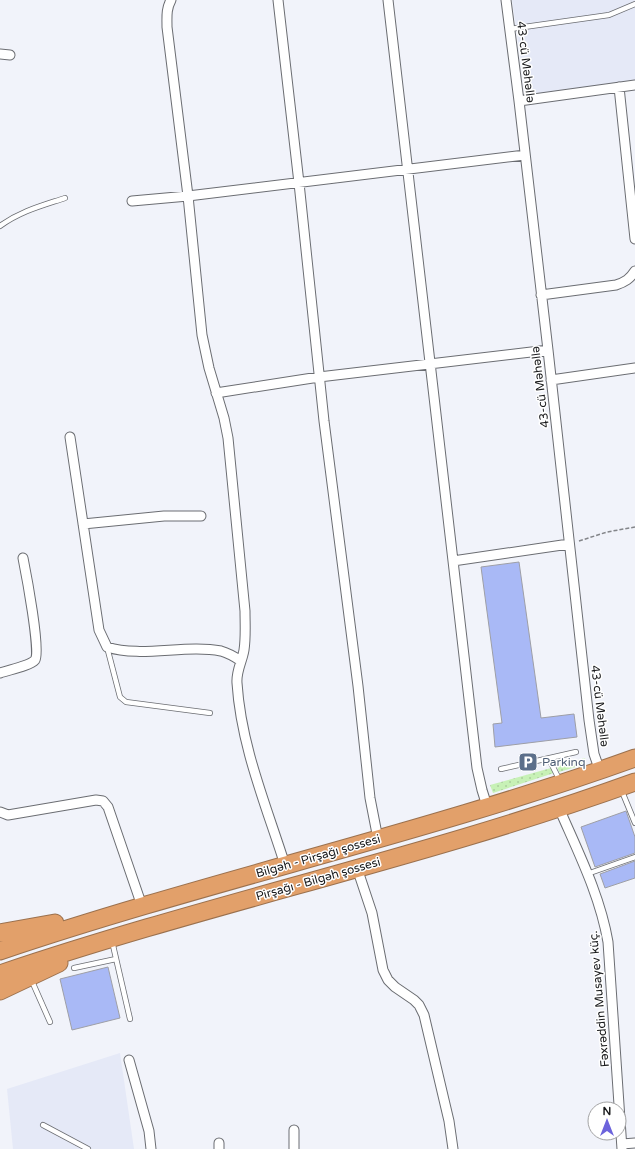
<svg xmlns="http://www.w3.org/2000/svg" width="635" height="1149" viewBox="0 0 635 1149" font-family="'Varela Round',sans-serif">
<defs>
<pattern id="grass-dots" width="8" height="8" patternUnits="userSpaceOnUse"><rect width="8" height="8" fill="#c7f1b6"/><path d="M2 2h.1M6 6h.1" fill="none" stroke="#aace9c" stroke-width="1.8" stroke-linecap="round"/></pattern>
</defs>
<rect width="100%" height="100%" fill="#f1f3fa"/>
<path fill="#e5e9f7" d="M512 0H635V81L526 95Z
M120 1053 134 1149H13L7 1089Z"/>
<path fill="url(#grass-dots)" d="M585 758 586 764 559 772 557 766Z
M551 768 554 773 493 793 490 785Z"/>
<path fill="#a9b9f6" stroke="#9e9fa6" d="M519 562 541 718 574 714 577 737 495 747 493 724 502 723 481 567Z
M626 811 635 837V853L595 867 581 827Z
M635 861V878L605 888 600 874Z
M108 967 120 1018 72 1030 60 979Z"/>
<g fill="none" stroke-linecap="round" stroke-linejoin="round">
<defs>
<path id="lane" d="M510 29 609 15 635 4
M0 226C21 211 41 206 65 198
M107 647 120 697 126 702 210 713
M549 759 560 781
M501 769 576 752
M621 789 635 823
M587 874 635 857
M112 941 130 1019
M74 968 116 959
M31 979 50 1022
M43 1125 88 1149"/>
<path id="street" d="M171 0C166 9 167 17 167 27L188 196 202 335 209 368 224 418 228 438 245 611C245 624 246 637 244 650 242 662 236 671 237 683 241 746 266 805 285 865
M278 0 299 183 324 421 358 686 370 798 378 839
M388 0C419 256 446 512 477 768L482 790 487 806
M506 0 519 101 548 350 589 720 594 754 600 771
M0 54 10 55
M619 87 635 239
M519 101 635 85
M132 201 188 196 525 155
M541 295 616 285C625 282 630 279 635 271
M551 380 635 368
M216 393 319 377 548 350
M70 437 99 630 107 647C141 658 186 644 221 651 228 653 235 657 241 661
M83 524 164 516H201
M453 561 569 544
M0 673C8 670 30 666 35 660 41 652 26 573 23 558
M559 808C578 852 600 895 608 942L622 1149
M0 812 8 815 96 800 103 801 108 807 142 906
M357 868 372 913 383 970 388 980 395 987 414 1000 419 1005 424 1015 449 1121 453 1149
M129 1060 149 1131 151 1149
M622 1144 635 1143
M219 1149V1143
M294 1149V1130"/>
<path id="highway" d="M0 933 55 923
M0 951C210 880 427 833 635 758
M0 974C209 903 427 857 635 782
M0 991 59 963"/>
</defs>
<use href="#lane" stroke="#6b6d72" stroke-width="6"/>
<use href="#street" stroke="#6b6d72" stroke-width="11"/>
<use href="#highway" stroke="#9b714e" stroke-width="19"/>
<path stroke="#838589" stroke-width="1.5" stroke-dasharray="4 2" stroke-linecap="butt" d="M579 541 607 532 635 527"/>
<use href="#lane" stroke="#fff" stroke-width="4.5"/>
<use href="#street" stroke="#fff" stroke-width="9"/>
<use href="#highway" stroke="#e2a06a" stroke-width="17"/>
</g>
<defs>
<symbol id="parking-square" viewBox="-11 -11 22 22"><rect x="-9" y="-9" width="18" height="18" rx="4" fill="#5c6f8a" stroke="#fff"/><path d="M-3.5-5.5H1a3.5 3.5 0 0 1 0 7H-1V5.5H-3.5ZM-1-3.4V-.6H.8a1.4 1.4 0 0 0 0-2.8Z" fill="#fff"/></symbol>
</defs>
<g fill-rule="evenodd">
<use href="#parking-square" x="517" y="751" width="22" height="22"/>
</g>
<g text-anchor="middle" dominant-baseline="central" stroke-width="3" stroke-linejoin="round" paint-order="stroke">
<g font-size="12" fill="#18191b" stroke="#fff">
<text transform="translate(526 62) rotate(83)">43-cü Məhəllə</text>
<text transform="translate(540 387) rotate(-97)">43-cü Məhəllə</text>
<text transform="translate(600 706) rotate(83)">43-cü Məhəllə</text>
<text transform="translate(318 856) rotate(-16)">Bilgəh - Pirşağı şossesi</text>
<text transform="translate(318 879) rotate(-16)">Pirşağı - Bilgəh şossesi</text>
<text transform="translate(599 999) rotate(-95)">Fəxrəddin Musayev küç.</text>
</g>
<g font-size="12" fill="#4e5e75" stroke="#fff" text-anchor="start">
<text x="542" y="762">Parkinq</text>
</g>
</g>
<g transform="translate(607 1121)"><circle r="19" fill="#ffffff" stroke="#a3a3a4"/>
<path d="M0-3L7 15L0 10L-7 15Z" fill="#6c63dc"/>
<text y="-6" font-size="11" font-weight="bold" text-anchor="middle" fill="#18191b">N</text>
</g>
</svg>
